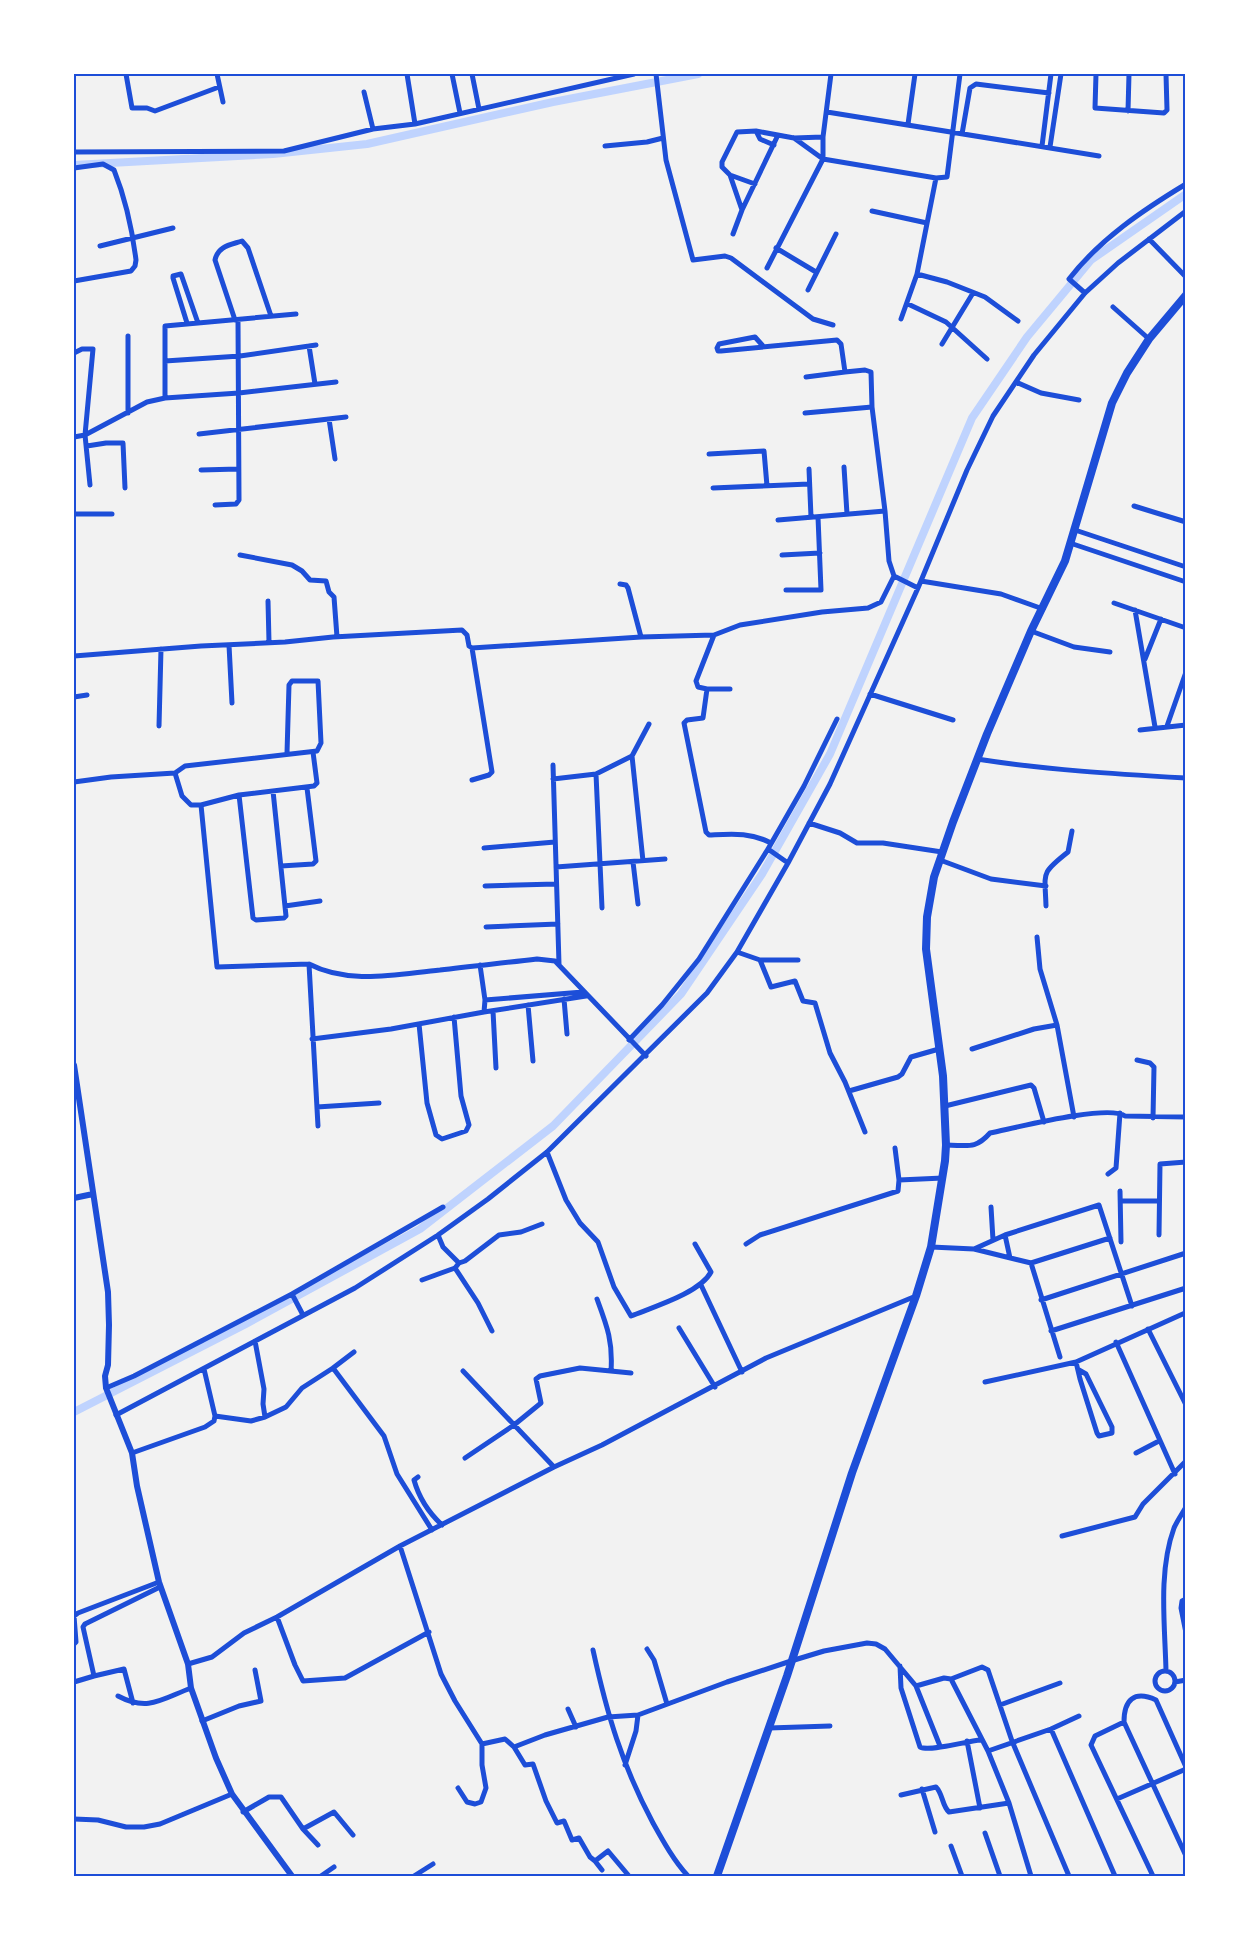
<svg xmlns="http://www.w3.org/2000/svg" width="1259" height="1950" viewBox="0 0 1259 1950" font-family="'PT Sans',sans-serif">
<rect width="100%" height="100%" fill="#f2f2f2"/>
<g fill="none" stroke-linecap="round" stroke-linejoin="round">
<path stroke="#bfd3fe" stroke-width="8" d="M74 165 273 154 367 144 553 102 698 74
M74 1412 244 1325 420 1229 553 1126 681 994 762 874 830 754 972 418 1027 337 1091 260 1186 194"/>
<path stroke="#1d4ed8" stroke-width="5" d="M126 74 132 108H147L155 111 219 87
M217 74 223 102
M407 74 415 124
M452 74 460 113
M472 74 479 109
M656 74 666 160 693 260 725 256 731 258 813 319 833 325
M1096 74 1095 108 1164 113 1167 110 1166 74
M364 92 373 129
M1128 111 1129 74
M827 112 1099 156
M908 124 915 74
M756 131 760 139 774 145
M962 134 970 88 976 84 1049 93
M794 138 823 159 936 178
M605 146 647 142 663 138
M1042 146 1051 74
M1050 147 1061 74
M74 152 284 151 373 129 415 124 634 74
M74 168 103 164 114 170C126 200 132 228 136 260L135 266 131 271 74 281
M730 175 742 210
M755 184 730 175 722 167V162L737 132 756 131 794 138 823 137
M872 211 927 223
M733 234 742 210 778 135
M1149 239 1186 277
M100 246 173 228
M776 248 816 272
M767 268 823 159V137L831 74
M917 274 947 282 985 297 1018 321
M808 290 836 234
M1085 293 1069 279C1100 239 1143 210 1186 184
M908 304 946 322 987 359
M1113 307 1149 339
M901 319 917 274 936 178 947 177 960 74
M235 320 215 260C218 246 230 245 242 241L248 248 271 316
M187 323 173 278V276L181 274 198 323
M942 344 973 293
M309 346 315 384
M763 346 755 337 719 344 717 348 718 351H721L837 340 841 344 845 372 865 370 871 372 872 407 885 511 889 561 894 576 918 588
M74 353 82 349H93L85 435 90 485
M165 361 240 356 316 345
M806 377 845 372
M1016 382 1041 393 1079 400
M165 398V326L296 314
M128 413V336
M805 413 872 407
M329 419 335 459
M199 434 346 417
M74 437 85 435 147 402 165 398 239 393 336 382
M87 446 106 443H123L125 488
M709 454 764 451 767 486
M844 467 847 514
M809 469 811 517
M201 470 238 469
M713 488 809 484
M215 505 236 504 239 500 238 320
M1134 506 1186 522
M74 514H112
M778 520 885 511
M1075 530 1186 567
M1070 543 1186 582
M240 555 292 565 302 571 310 580 326 581 329 592 334 597 337 637
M782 555 820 553
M921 581 1001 594 1043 609
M620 584 626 585 628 588 641 637
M786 590H821L818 517
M268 601 269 642
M1114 603 1186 628
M1135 610 1155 727
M1031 631 1074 647 1110 652
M714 635 740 625 822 612 868 608 881 602 894 576
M229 645 232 703
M74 656 201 646 285 642 333 637 462 630 467 635 469 646 472 648 641 637 714 635 696 681 698 687 707 689H730
M1145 659 1161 619
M707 689 703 718 687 720 684 723 706 832 709 835C732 834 750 832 771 843
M870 694 953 720
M74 697 87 695
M159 726 161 649
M1167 726 1186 672
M1140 730 1186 725
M632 756 643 861
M977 759C1046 770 1116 774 1186 778
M553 765 559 964
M175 773 182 796 191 805H201L239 795 314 786 317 783 313 752
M596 774 602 908
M553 779 596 774 632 756 649 724
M472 780 489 775 492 772 472 648
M74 782 111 777 175 773 185 766 317 751 321 743 318 681H292L289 685 287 753
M239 795 253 918 256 920 284 918 286 916 273 791
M201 805 217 967 309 964C349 985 397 974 440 970 472 966 504 963 537 959L555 961 646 1056
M809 823 840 833 857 843H883L942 852
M484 848 555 842
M768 849 788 863
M940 860 991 879 1046 886
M633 862 638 904
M281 866 313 864 316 861 307 788
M556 867 665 859
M485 886 556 884
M285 906 320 901
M1046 906C1045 872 1040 874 1068 852L1072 831
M486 927 558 924
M1037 937 1040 969 1057 1025 1074 1117
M737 952 760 960H798
M760 960 771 987 795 981 803 1001 815 1003 830 1053 845 1082 865 1132
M309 964 318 1126
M480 965 485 1000
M564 999 567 1034
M528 1005 533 1061
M493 1011 496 1068
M484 1012 586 996
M419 1024 427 1103 436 1135 442 1139 466 1131 469 1125 461 1096 454 1017
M312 1039 391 1029 484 1012 485 1000 583 992
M629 1040 662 1005 699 959 768 849 804 786 837 719
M972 1049 1034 1029 1057 1025
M1137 1060 1150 1063 1154 1067 1153 1118
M849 1091 898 1077 902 1074 911 1057 939 1049
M945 1106 1031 1085 1034 1088 1044 1122
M317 1107 379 1103
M946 1145C967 1145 975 1150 990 1133 1015 1128 1108 1104 1125 1116L1186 1117
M547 1152 566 1200 580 1223 598 1242 614 1287 631 1316C653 1307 700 1293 711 1272L695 1244
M1108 1174 1116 1168 1120 1113
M899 1180 943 1178
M1120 1191 1121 1242
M1121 1201H1159
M991 1207 993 1240
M438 1235 443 1247 459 1263 455 1268 478 1303 492 1331
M1005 1235 1010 1258
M1159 1235 1160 1164 1186 1162
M746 1244 760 1235 898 1191 899 1180 895 1148
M931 1247 974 1249 1031 1263 1110 1238
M974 1249 1005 1235 1099 1205 1132 1306
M459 1263 465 1261 499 1235 521 1232 542 1224
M1031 1263 1060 1357
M422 1280 455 1268
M701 1285 742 1372
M292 1294 303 1315
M597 1299C607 1326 613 1341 611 1371
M1041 1300 1186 1253
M679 1328 715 1387
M1148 1329 1186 1405
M1051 1331 1186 1288
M255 1341 264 1389 263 1404 265 1417
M1116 1342 1175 1474
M1076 1362 1080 1379 1097 1433 1099 1436 1112 1433V1427L1086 1374 1079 1370
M333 1368 354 1352
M204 1369 215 1416 251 1421 265 1417 286 1407 302 1388 333 1368 384 1436 397 1474 432 1530
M463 1371 554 1467
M985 1382 1076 1362 1185 1313 1186 1315
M106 1388 134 1376 292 1294 443 1207
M116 1415 355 1288 438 1235 488 1199 547 1152 707 993 737 952 788 863 830 784 918 588 967 470 993 416 1034 355 1085 293 1118 263 1186 211
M132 1453 205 1427 214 1421 215 1416
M1136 1453 1159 1441
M465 1458 514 1425 541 1403 536 1379 540 1376 580 1368 631 1373
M418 1477 414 1480C419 1498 428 1512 442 1525
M1062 1536 1135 1517 1143 1504 1186 1461
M400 1546 441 1674 455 1701 482 1744 505 1739 514 1747 525 1765 533 1764 546 1801 557 1823 564 1821 572 1840 579 1838 590 1857 595 1861
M1186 1599 1182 1601 1181 1608 1186 1633
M277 1617 295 1665 303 1681 345 1678 429 1632
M74 1644 76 1642 74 1616 78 1613 159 1582
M647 1649 654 1660 667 1704
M593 1650C607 1714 622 1765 653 1823 663 1841 674 1861 688 1876
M188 1664 212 1657 244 1633 277 1617 400 1546 554 1467 602 1445 766 1358 916 1296
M900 1666 901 1688 920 1747C930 1752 966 1741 981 1740
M1155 1681a10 10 0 1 1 20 0a10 10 0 1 1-20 0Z
M1166 1671C1165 1625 1158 1572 1174 1528 1177 1521 1182 1514 1186 1507
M94 1676 124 1669 133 1703
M951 1679 988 1751 1009 1803 1031 1876
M74 1682 94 1676 83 1627 85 1624 160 1587
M1175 1682 1186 1680
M916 1686 944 1678 951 1679 982 1667 988 1670 1012 1741 1069 1876
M118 1696C148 1712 162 1699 191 1688
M1000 1705 1060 1683
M568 1709 576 1727
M202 1721 239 1706 261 1701 255 1670
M1124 1722 1095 1736 1091 1745 1153 1876
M769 1728 830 1726
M1051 1729 1115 1876
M967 1741 980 1808
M514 1747 545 1735 608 1717 638 1715 727 1682 791 1661 824 1651 867 1643 876 1644 885 1649 916 1686 940 1746
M988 1751 1051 1729 1079 1716
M625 1765 636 1731 638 1715
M1186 1767 1156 1700C1134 1690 1124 1700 1124 1722L1186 1856
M458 1788 467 1802 475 1804 481 1802 486 1788 482 1765V1744
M922 1789 935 1832
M901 1795 936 1787C943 1794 942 1806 949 1812L1009 1803
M1117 1799 1186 1769
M243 1812 269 1797H281L303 1829 318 1845
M74 1819 98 1820 126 1827H144L160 1824 232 1794
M303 1829 334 1812 353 1835
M985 1833 1000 1876
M951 1846 962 1876
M602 1870 595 1861 608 1851 629 1876
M321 1876 334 1867
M414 1876 433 1864"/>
<path stroke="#1d4ed8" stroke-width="6" d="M74 1065 108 1292 109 1325 108 1365 105 1376 106 1388 132 1453 137 1486 159 1582 188 1664 191 1688 216 1758 232 1794 292 1876
M74 1198 93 1194"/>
<path stroke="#1d4ed8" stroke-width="8" d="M717 1876 787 1676 852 1473 916 1296 931 1247 945 1161 946 1145 943 1076 926 949 927 917 934 877 953 822 987 734 1031 631 1065 561 1112 403 1127 373 1149 339 1186 295"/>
</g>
<rect width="1259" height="1950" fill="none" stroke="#ffffff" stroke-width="150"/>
<rect x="75" y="75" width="1109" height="1800" fill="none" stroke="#1d4ed8" stroke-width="2"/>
</svg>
